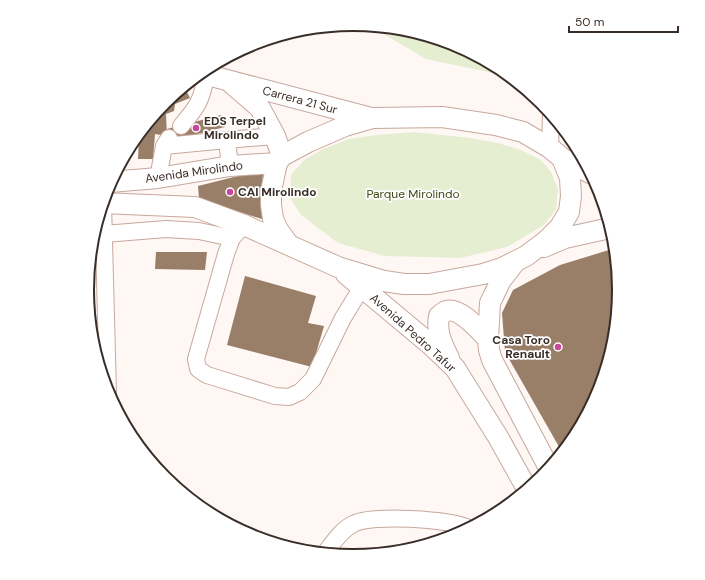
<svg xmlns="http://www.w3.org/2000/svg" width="705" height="580" viewBox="0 0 705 580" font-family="'DM Sans',sans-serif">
<rect width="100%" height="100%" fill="#fef7f4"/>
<path fill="#e6eed2" d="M370 26 405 29 454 44 500 69 506 73 503 75 426 59Z
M414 132 470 138 498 143 521 150 541 160 551 172 558 189 556 209 544 225 507 247 460 258 385 256 338 243 301 215 290 198 291 175 304 160 323 149 349 139 376 135Z"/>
<path fill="#997e68" d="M184 86 190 98 175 104 174 111 166 114 167 136 155 134 153 159H138L139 138 136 137 165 102Z
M221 115 225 127 170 141 167 129Z
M264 168 260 197 265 220 199 199 198 186 250 173Z
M609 250H615L618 290 613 342 598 392 574 438 562 452 505 352 502 313 513 290 560 265Z
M156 252H207L205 270 155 269Z
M245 276 316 296 308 323 324 326 312 367 227 345Z
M87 294H90L91 309 88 310Z"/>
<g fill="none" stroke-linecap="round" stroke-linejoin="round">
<defs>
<path id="minor" d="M181 126C198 106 202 100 206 75
M227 140 275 136
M164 146 227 140 230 166
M550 148 551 115
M158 178 164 146 169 138
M103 203 108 394
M244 225 232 238 226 254 196 359 198 369 207 375 275 396 289 397 300 392 313 379 343 318 362 287
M104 234 166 229 199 231 232 238
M325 553C333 543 341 530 353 524 372 514 449 519 469 528"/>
<path id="major" d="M200 73 371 118
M232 84 260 108 275 136 282 156
M562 158 590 173
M110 182 158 178 230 166 277 163
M102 203 195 207 244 225 338 267 384 281 404 284H429L483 274 502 268 526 256 546 241 560 227 569 212 571 196 570 178 562 158 550 148 523 132 496 125 442 117 373 118 345 126 308 142 282 156 277 163 271 191V205L273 219 278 230 289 245
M544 247 565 238 610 228
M515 262 501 280 490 303 488 339 489 350 492 360 549 468
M346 274 431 345 455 368 498 437 527 489
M449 358C442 344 436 332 439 316 441 314 444 312 446 311 460 307 479 330 488 339"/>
</defs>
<use href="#minor" stroke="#c7a89c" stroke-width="18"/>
<use href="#major" stroke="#c7a89c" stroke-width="22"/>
<use href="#minor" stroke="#fff" stroke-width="16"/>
<use href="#major" stroke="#fff" stroke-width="20"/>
</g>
<g fill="#c64998" stroke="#fff" stroke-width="1.5">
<circle cx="196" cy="128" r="4"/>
<circle cx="230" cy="192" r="4"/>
<circle cx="558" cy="347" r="4"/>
</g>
<g text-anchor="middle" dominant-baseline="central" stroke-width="3.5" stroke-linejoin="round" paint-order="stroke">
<g font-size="12" fill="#392d28" stroke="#fff">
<text transform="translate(300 100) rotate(15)">Carrera 21 Sur</text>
<text transform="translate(194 172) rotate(-8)">Avenida Mirolindo</text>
<text transform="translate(413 333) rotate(42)">Avenida Pedro Tafur</text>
</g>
<g font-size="12" font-weight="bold" fill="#392d28" stroke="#fff" text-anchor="start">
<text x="204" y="121">EDS Terpel<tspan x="204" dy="14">Mirolindo</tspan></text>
<text x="238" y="192">CAI Mirolindo</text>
<text x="550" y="340" text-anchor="end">Casa Toro<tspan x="550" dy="14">Renault</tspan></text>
</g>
<g font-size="12" fill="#3c4712" stroke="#fff">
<text x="413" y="194">Parque Mirolindo</text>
</g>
</g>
<path d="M0 0H705V580H0ZM94 290a259 259 0 1 1 518 0a259 259 0 1 1-518 0Z" fill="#fff" fill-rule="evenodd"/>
<path fill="none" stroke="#392d28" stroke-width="2" d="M94 290a259 259 0 1 1 518 0a259 259 0 1 1-518 0Z"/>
<path d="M569 26v6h109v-6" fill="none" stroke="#392d28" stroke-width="2"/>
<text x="575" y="26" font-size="12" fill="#392d28" stroke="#ffffff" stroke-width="3" paint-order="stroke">50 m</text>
</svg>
